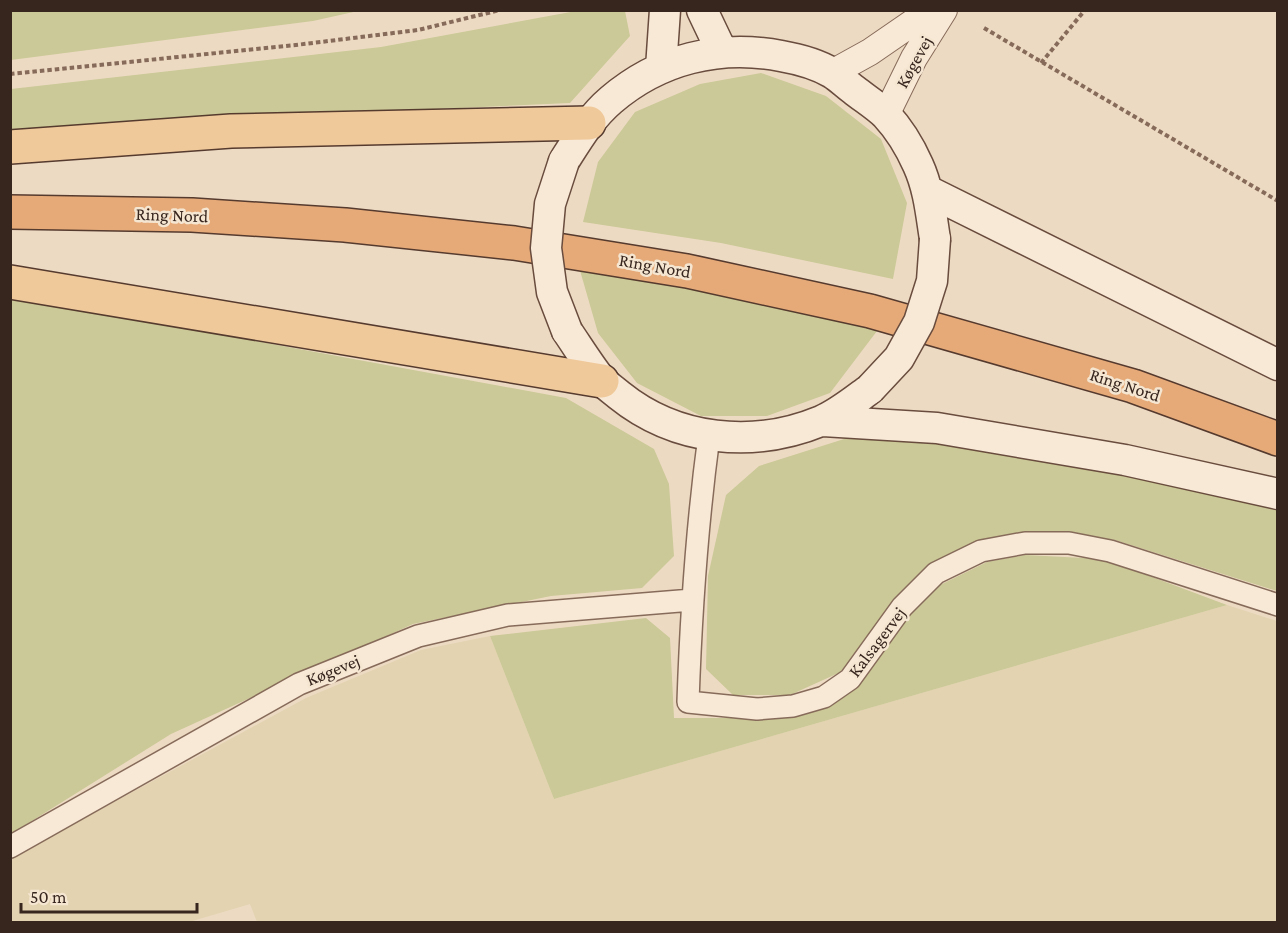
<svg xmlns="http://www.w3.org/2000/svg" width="1288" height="933" viewBox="0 0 1288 933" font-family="'Crimson Pro',serif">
<rect width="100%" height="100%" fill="#eddac3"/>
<path fill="#e3d3b0" d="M1227 605 1277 621V922H257L250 904 189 922H11V858L306 698 421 650 490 636 554 799Z"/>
<path fill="#cbc997" d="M10 11 11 10 358 11 313 21 11 60Z
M576 11H625L630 36 570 103 212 119 11 133V89L381 47Z
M761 73 826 96 881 139 907 203 893 279 721 243 583 222 598 162 635 112 700 84Z
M579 267 682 286 880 327 830 393 767 416H701L637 383 598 333Z
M11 296 566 398 654 449 669 484 674 556 642 588 551 596 413 624 171 734 11 834Z
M863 433 936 438 1132 471 1277 505V591L1115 540 1038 531 978 541 928 566 843 671 790 695H733L706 669 708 576 726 495 759 466Z
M1025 555 1104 559 1227 605 554 799 490 636 646 618 670 638 674 718H786L826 706 859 685 903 620 940 585 987 562Z"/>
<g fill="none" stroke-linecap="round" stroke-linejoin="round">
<defs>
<path id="minor" d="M709 436C697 525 691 613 688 702L757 709 793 706 824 697 850 679 902 607 936 573 981 551 1025 543H1069L1110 551 1278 605
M10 847 299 684 418 636 508 615 692 600"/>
<path id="tertiary" d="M832 73 870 52 931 10
M886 115 914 58 944 10"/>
<path id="secondary" d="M702 10 722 52
M661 68 665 10
M564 161C578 139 591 117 611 100 659 59 719 44 781 56 798 59 817 64 832 73 840 78 847 85 854 90 864 98 877 106 886 115 899 129 910 147 918 165 929 189 931 214 935 239
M928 191 1278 365
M567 331C578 347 589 365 601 380 606 385 613 390 619 395 676 441 753 449 821 421 838 414 855 400 870 389
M823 421 937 428 1125 460 1278 494"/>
<path id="primary" d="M10 147 231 131 589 123
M10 282 602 381"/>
<path id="trunk" d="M10 212 192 215 345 225 514 243 687 271 870 311 1133 386 1278 439"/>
</defs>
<use href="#minor" stroke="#876b5a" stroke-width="24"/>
<use href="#tertiary" stroke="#876b5a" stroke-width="28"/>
<use href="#secondary" stroke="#694c3d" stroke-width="33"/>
<use href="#primary" stroke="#553a2e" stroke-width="36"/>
<use href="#trunk" stroke="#553a2e" stroke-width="36"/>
<path stroke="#876b5a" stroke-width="4" stroke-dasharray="4.5 3" stroke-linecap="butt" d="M984 28 1278 201
M1041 63 1085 10
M10 74 296 45 418 30 500 10"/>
<use href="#minor" stroke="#f8e9d6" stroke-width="21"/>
<use href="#tertiary" stroke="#f8e9d6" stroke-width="26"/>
<use href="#secondary" stroke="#f8e9d6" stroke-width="30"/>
<use href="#primary" stroke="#f0c99b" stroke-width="33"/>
<use href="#trunk" stroke="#e6aa78" stroke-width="33"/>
<defs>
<path id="secondary-bridge" d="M564 161 550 204 546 248 552 292 567 331
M870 389 899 358 919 322 932 281 935 239"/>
</defs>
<use href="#secondary-bridge" stroke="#694c3d" stroke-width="33" stroke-linecap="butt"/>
<use href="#secondary-bridge" stroke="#f8e9d6" stroke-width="30"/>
</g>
<g text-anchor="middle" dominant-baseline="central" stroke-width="5" stroke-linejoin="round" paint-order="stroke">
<g font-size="18" fill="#37261e" stroke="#f5e6d2">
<text transform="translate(914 62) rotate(-61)">Køgevej</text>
<text transform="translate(172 215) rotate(2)">Ring Nord</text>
<text transform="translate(655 266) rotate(10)">Ring Nord</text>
<text transform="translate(1125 385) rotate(18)">Ring Nord</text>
<text transform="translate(877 642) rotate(-53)">Kalsagervej</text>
<text transform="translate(333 670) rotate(-22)">Køgevej</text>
</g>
</g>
<rect width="1288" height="933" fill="none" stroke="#37261e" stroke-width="24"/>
<path d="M21 903v9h176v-9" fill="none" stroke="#37261e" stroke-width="3"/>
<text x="30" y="903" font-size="18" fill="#37261e" stroke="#f5e6d2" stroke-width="4.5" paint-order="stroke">50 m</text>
</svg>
